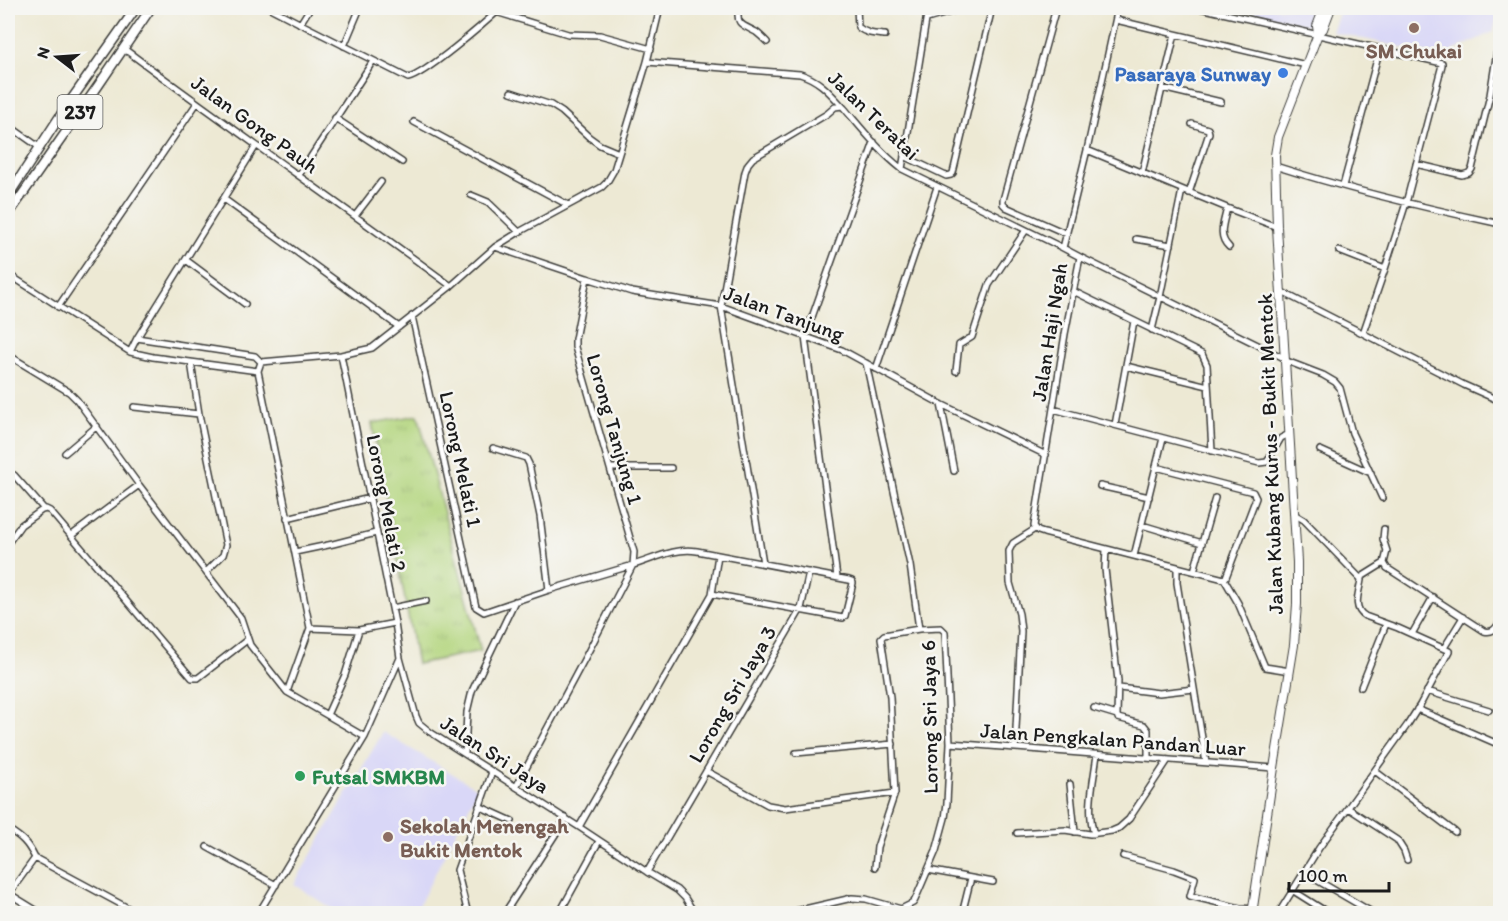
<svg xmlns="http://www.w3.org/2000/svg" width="1508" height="921" viewBox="0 0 1508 921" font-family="Itim,sans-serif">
<defs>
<pattern id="park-tufts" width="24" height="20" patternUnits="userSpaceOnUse" patternTransform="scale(1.5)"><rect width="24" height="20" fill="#b3d57e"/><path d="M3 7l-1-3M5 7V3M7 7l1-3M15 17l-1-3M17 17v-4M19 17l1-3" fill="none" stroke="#99b66c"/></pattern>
</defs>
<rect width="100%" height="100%" fill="#f6f6f2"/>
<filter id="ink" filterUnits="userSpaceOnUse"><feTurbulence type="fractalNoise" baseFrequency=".0167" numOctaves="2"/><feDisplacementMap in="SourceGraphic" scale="12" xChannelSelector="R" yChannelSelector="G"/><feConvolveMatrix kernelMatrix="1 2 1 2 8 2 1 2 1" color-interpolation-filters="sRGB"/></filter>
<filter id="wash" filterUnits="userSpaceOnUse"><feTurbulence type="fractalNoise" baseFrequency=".008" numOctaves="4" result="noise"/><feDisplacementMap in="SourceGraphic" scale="24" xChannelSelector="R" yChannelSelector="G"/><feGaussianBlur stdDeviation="1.35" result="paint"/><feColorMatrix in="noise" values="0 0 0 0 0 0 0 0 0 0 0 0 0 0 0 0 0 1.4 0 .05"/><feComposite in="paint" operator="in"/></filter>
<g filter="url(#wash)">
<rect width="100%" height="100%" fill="#ede9d4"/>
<path fill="#d9d7f7" d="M1241 8H1319L1311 26 1242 9Z
M1341 8H1500L1493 32 1442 56 1332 32Z
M383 732 478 789 415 913H338L294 884Z"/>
<path fill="url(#park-tufts)" stroke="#68784d" stroke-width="1.5" d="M418 415 481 651 417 664 372 423Z"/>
</g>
<g filter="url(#ink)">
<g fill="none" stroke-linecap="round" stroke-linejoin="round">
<defs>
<path id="street" d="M173 8 176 9
M270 8 303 25 408 78C425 75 486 22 501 8
M739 8C735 25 743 25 756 32 760 35 763 38 767 42
M857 8 858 27C866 34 875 34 885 35
M1056 8 1003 200V204L1006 207 1067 234
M1118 8 1087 150 1063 248 1080 257 1065 334 1034 526 1038 531 1044 533 1224 579 1226 577 1256 498 1253 492 1156 467
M1200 8 1442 63V65L1406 203 1385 269 1363 333
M496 12 568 34 600 35 651 49
M927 19 964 8
M1116 20 1306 65
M300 24 310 8
M344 46 360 8
M123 48C231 129 342 205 451 286
M647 62 800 74C820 80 830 93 844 108 862 129 880 152 902 169L1063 248
M1162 88 1221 102
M511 92 551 105 562 112 589 137 600 145 619 153
M335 118 402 162
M414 122 568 205
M8 125 39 147
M1087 150 1227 208 1277 227
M904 156 946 176 951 175 953 173 992 8
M1416 164 1462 175 1469 173 1472 169 1490 95 1500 33
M1275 166C1347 189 1421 207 1496 223L1500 220
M902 169 928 8
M1142 173 1175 34
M299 175 373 61
M1343 186 1380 48
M1189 193 1209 133 1208 129 1192 124
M471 195 488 202 519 232
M224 199 399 327
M1227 208C1224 222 1217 236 1229 247
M355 216 381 182
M1136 239 1171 245
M495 247 587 278 632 292 721 306 842 350 941 404 1046 455
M1339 251 1385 269
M1080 257 1284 358
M186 260 245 304
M8 274 130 352 153 357 258 371
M1073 291 1202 354 1207 365 1212 451
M1282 292 1464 385 1500 401
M58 307 197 103
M412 316 476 607 484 612 549 590 540 516 529 464 526 458 493 448
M1152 330 1160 297 1182 190
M137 338 255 356 261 362
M130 352 137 338 256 146
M8 355 69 392 77 400 139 485 241 618 250 645 287 692
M341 355 395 623 400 658 416 716 419 723 430 732 579 827 647 872 677 890 685 898 695 914
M1284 360 1323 375 1335 382 1340 388 1352 433 1382 498
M191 362 199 414 226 545 223 555 207 571
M261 362 341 355 372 348 451 286 495 247 519 232 602 187 607 182 614 170 647 62 660 8
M261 362 258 371 310 628
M866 363 910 565 919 629
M1126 366 1208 386
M876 369 937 187
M956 371 959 345 972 337 989 285 1026 230
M1496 399 1500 386
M941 404 954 471
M134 407 199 414
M1053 409 1259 463 1267 462 1281 438 1289 434
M1115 425 1134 321
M1320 450 1371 473
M65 453 97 426
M610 468H671
M14 475 44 509
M1100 486 1149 497
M287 518 370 498
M1142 525 1202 543 1194 571
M1384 529 1383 539 1387 551 1384 563 1387 568 1484 631C1493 633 1495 629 1500 622
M72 535 139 485
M8 543 21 525 42 510 46 509 50 511 192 678H198L247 640
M1202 543 1215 498
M1106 549 1105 569 1118 681 1117 715
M295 552 333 544 376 533
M1134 556 1163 438
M763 563 721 306 745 172 748 164 753 158 827 114 835 107 842 106
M1177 567V583L1206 763
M837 577 805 337 874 142
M1360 578 1384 563
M1224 579 1238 603 1265 667 1290 671
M549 590C576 582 603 574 630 566 652 560 674 547 697 551L849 580 852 581 853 583 845 616 843 618 712 594
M392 608 426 601
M310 628 287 692 365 737
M310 628 359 630 395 623
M1412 634 1433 597
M1444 648 1463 617
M1361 687 1386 624
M1119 688 1159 693 1194 689
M1427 691 1489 710
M1094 708 1117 715 1118 718 1144 725 1148 730V758
M1417 709 1500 745
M327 715 345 675 359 630
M950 743 1274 768
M1015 748 1021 631 1019 614 1010 583 1009 551 1013 543 1035 529
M796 753 893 744
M465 754 467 712 472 691 515 601
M706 771 768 805 785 808 895 793
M1375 771 1455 832
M1070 784 1075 832
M516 787 587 654 633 565 634 552 575 347V339L587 278
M479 806 512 821
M1348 808 1397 840 1404 851 1407 860
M579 827 712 594 718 555
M8 829C22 838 27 842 35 858
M1017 833 1065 830 1090 834 1112 831 1119 828 1129 819 1168 760
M1094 834C1086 809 1094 780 1097 754
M207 847 276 885
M1123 856 1174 870 1195 878 1190 896 1240 908 1253 909
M35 858 139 914
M875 867 877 847 895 793 890 697 881 638 884 635 919 629 941 628 945 632 950 743 947 803 945 818 936 851 915 900 913 903 901 909
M928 870 993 882
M647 872 801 609 809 572
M1303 872 1375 914
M1292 890 1330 914
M8 893 42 914
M8 895 35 858
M258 914 365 737 400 658
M468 914 457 870 492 772
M504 914 566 818
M559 914 599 841
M783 914 852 898 866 899 901 909
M962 914 971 878
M1278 914 1319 848 1408 724 1420 705 1449 651 1398 628 1365 616C1352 608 1359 593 1361 580L1360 578 1304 520 1294 514"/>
<path id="secondary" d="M1318 34 1317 26 1324 8
M1252 914 1274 768 1294 645 1297 604V562L1277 227 1275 155 1278 137 1318 34 1323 29 1331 8"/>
<path id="primary" d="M8 196 64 110 136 8
M8 215 98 86 151 8"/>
</defs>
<use href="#street" stroke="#3b3b38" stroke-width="8"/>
<use href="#secondary" stroke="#3b3b38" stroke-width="10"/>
<use href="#primary" stroke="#3b3b38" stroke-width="11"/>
<use href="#street" stroke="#fff" stroke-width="5"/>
<use href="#secondary" stroke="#fff" stroke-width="8"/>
<use href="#primary" stroke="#fff" stroke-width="8"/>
</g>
</g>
<g fill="#8d6e63" stroke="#f6f6f2" stroke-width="2">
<circle cx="1414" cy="28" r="6"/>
<circle cx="388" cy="837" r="6"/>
</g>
<circle fill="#3f7fe0" stroke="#f6f6f2" stroke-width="2" cx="1283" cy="73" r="6"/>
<circle fill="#2e9e5b" stroke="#f6f6f2" stroke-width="2" cx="300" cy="776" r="6"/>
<g text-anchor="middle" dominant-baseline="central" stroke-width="5" stroke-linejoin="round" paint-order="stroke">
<rect fill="#f6f6f2" stroke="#5d5d5c" stroke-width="1.5" x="57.5" y="95" width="45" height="34" rx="4.5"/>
<g font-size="20" font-weight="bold" fill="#1c1c1c">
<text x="80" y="112">237</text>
</g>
<g font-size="21" font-weight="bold" fill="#785e54" stroke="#f6f6f2">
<text x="1414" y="50">SM Chukai</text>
<text x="400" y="825" text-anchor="start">Sekolah Menengah<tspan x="400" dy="24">Bukit Mentok</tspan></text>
</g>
<g font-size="21" font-weight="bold" fill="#366cbe" stroke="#f6f6f2" text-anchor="end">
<text x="1271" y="73">Pasaraya Sunway</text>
</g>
<g font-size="21" fill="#1c1c1c" stroke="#f6f6f2">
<text transform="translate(874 115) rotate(44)">Jalan Teratai</text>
<text transform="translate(255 124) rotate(36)">Jalan Gong Pauh</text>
<text transform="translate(784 313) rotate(20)">Jalan Tanjung</text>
<text transform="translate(1049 332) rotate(-81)">Jalan Haji Ngah</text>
<text transform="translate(615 429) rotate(74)">Lorong Tanjung 1</text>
<text transform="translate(1270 454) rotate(-92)">Jalan Kubang Kurus - Bukit Mentok</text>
<text transform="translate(461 459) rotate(78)">Lorong Melati 1</text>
<text transform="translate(387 503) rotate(79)">Lorong Melati 2</text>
<text transform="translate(732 694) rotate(-60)">Lorong Sri Jaya 3</text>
<text transform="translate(929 717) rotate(-91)">Lorong Sri Jaya 6</text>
<text transform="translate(1113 739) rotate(4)">Jalan Pengkalan Pandan Luar</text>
<text transform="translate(495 754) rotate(33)">Jalan Sri Jaya</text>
</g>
<g font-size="21" font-weight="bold" fill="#27864d" stroke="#f6f6f2" text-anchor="start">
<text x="312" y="776">Futsal SMKBM</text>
</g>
</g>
<rect width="1508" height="921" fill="none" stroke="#f6f6f2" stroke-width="30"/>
<g transform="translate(57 57) rotate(287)" stroke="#f6f6f2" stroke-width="4.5" paint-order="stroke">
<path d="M0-4.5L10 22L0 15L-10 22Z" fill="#1c1c1c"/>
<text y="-9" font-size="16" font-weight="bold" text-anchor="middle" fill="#1c1c1c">N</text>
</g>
<path d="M1289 882v9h100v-9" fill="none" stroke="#1c1c1c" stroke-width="3"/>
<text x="1298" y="882" font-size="18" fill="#1c1c1c" stroke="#f6f6f2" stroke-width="4.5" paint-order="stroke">100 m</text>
</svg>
